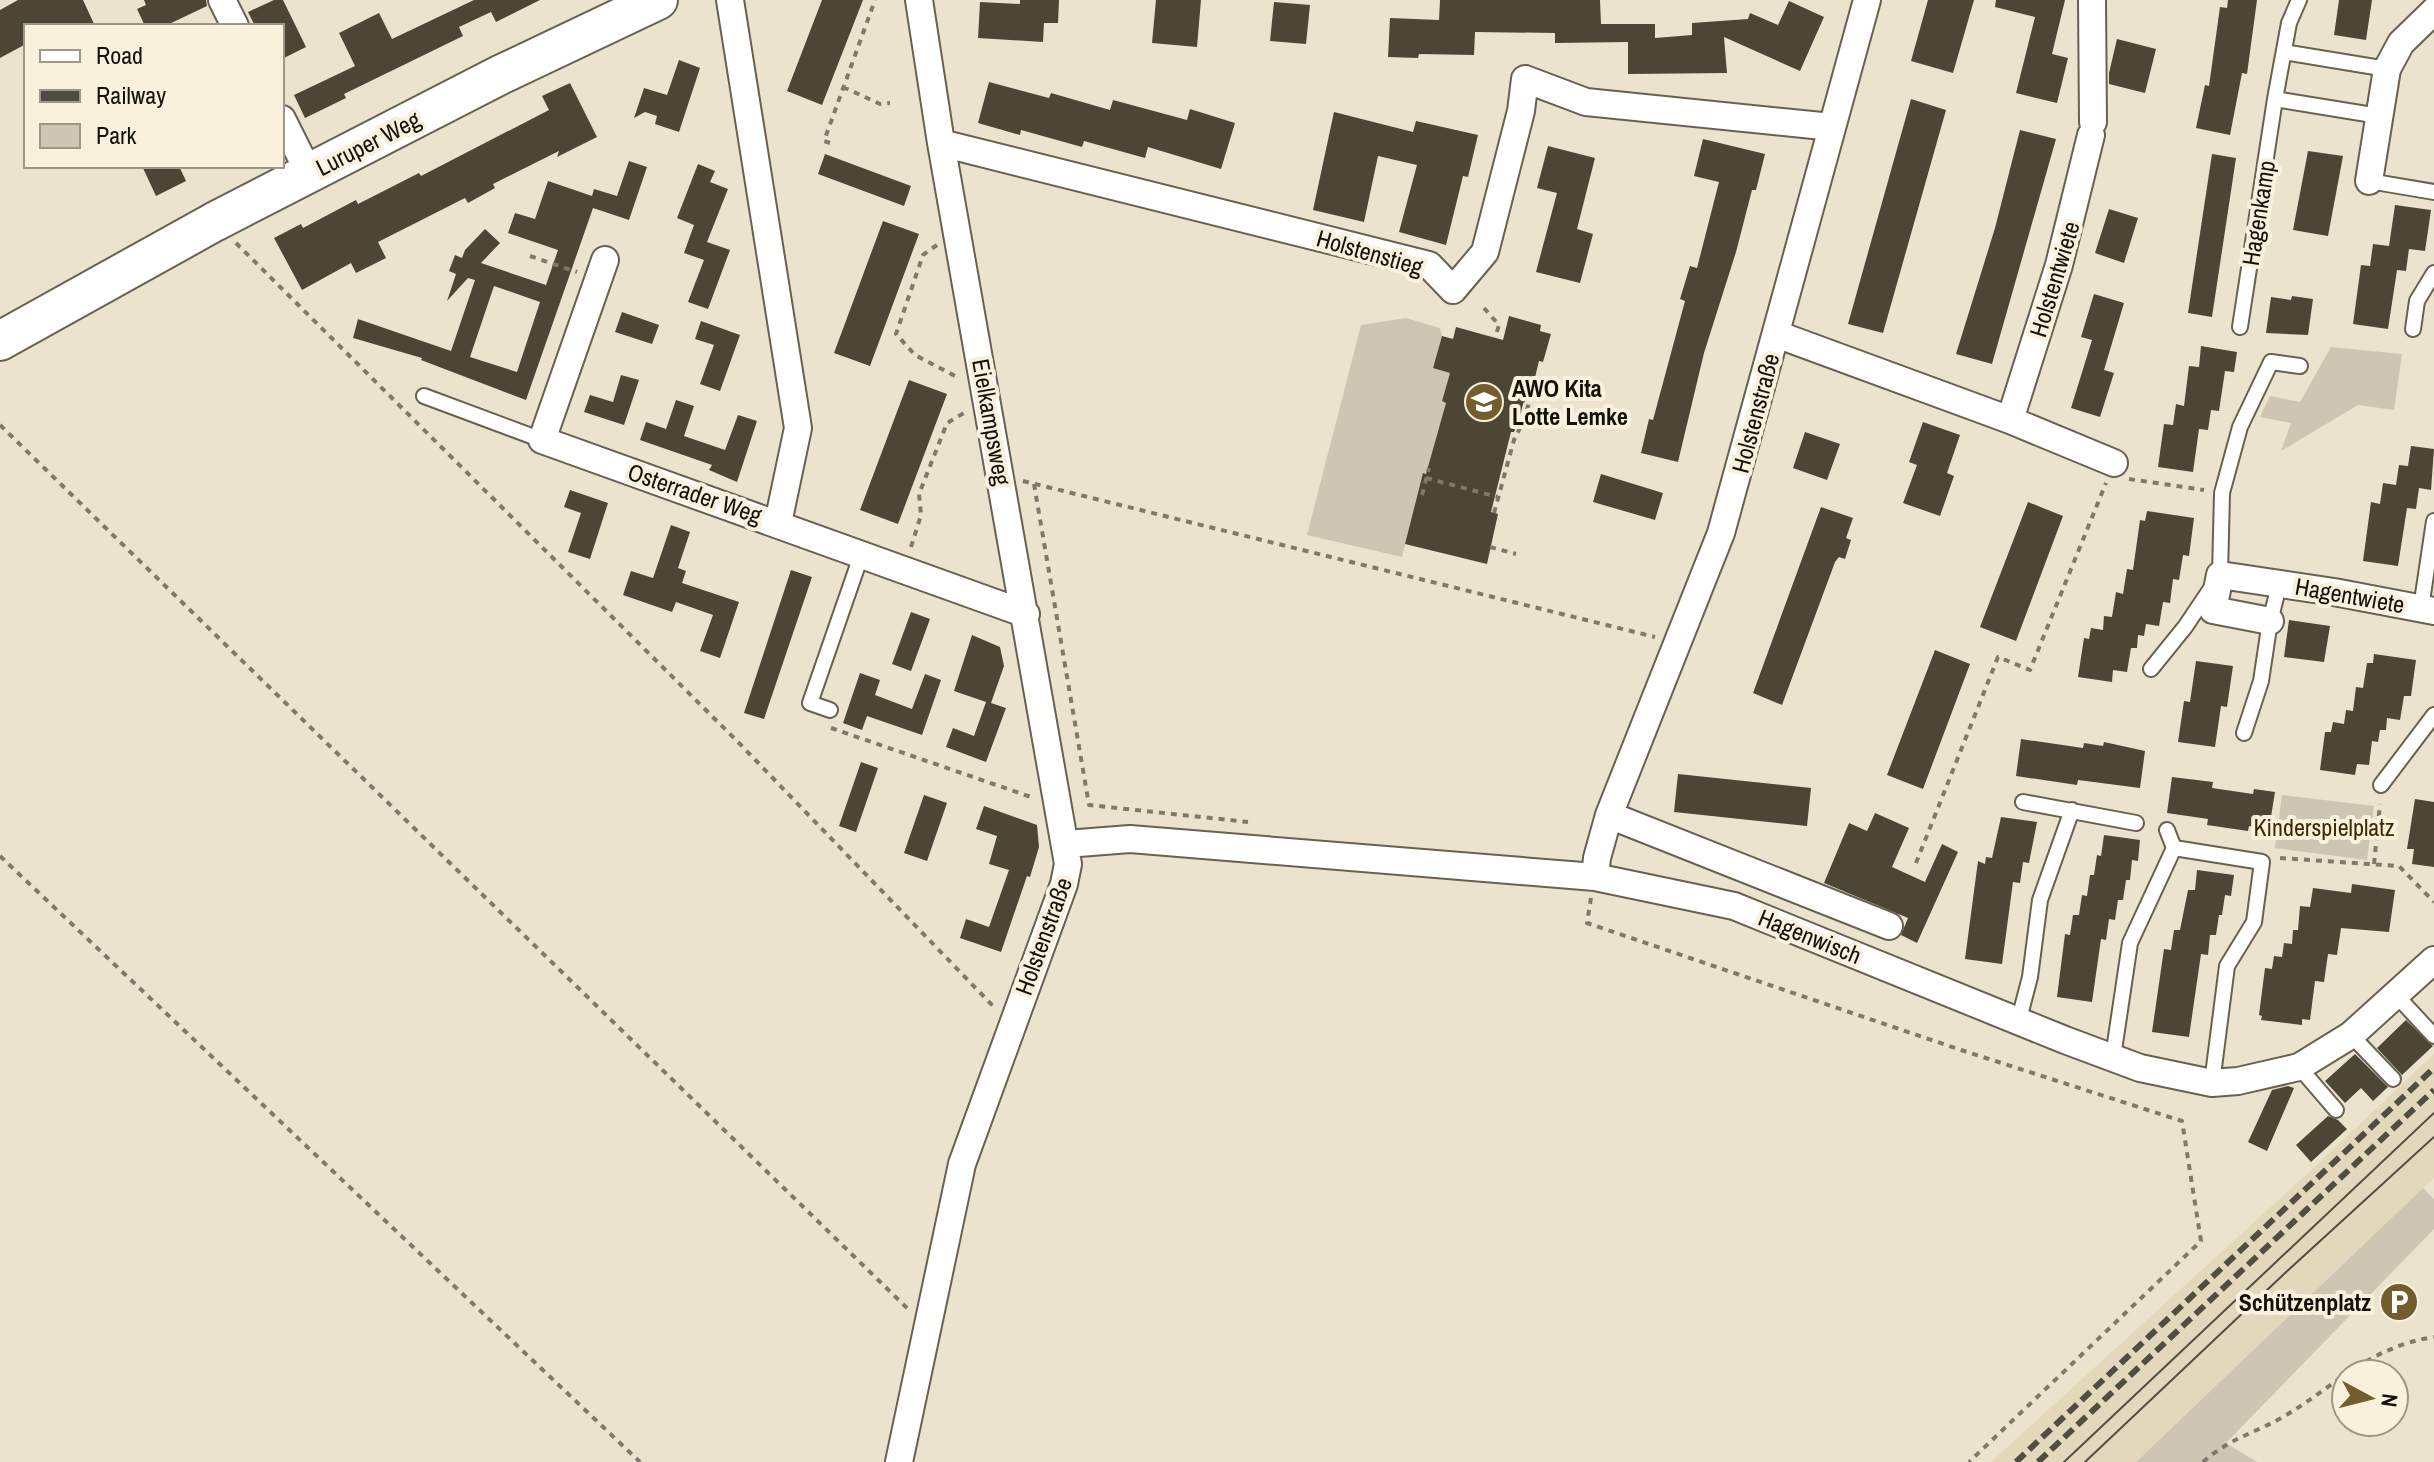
<svg xmlns="http://www.w3.org/2000/svg" width="2434" height="1462" viewBox="0 0 2434 1462" font-family="'Archivo Narrow',sans-serif">
<rect width="100%" height="100%" fill="#ece3cf"/>
<path fill="#e3d8bc" d="M2434 1054V1178L2136 1462H1991L2308 1173Z"/>
<path fill="#cec6b2" d="M1406 318 1440 328 1442 336 1433 367 1450 373 1442 401 1446 403 1435 443 1431 475 1423 473 1402 557 1307 535 1361 325Z
M2331 347 2402 354 2394 410 2358 405 2281 451 2291 423 2260 417 2270 396 2300 402Z
M2282 795 2374 806 2367 860 2275 848Z
M2423 1188 2434 1199V1229L2226 1443 2257 1462H2136Z"/>
<path fill="#4d4635" fill-rule="evenodd" d="M18 0H83L95 26H26V44L0 58V10Z
M144 0H206L207 6 165 26H145L137 9 146 5Z
M274 0H283L306 47 282 59V26H255L248 12Z
M474 0H540L496 22 491 12 459 27 463 36 344 94 346 98 305 118 294 95 355 66 339 33 379 13 392 39Z
M822 0H863L822 105 787 91Z
M1020 0H1059L1058 23H1044L1043 42 978 38 980 2 1020 4Z
M1156 0H1201L1197 47 1152 43Z
M1440 0H1600L1601 24H1655V38L1692 35V23L1748 19 1750 13 1778 25 1789 1 1824 17 1800 71 1724 37 1727 73 1628 74V42L1555 43V33L1475 32 1474 55 1419 54 1418 58 1388 57 1390 18 1439 20Z
M1928 0H1974L1953 73 1911 61Z
M1996 0H2065L2052 54 2068 58 2057 103 2016 93 2035 17 1995 7Z
M2228 0H2257L2247 74 2242 73 2230 135 2196 128 2205 85 2209 86 2220 7 2227 8Z
M2339 0H2372L2366 40 2334 35Z
M1274 2 1310 5 1306 44 1270 41Z
M2117 39 2156 49 2145 93 2109 84V73Z
M679 60 700 68 679 132 655 124 657 116 645 112 634 118 644 88 667 95Z
M989 82 1049 98 1051 93 1110 110 1113 100 1187 120 1190 109 1235 123 1221 169 1148 147 1145 158 1084 141 1082 147 1021 130 1020 135 978 123Z
M570 83 597 137 557 157 559 151 493 184 495 188 468 203 465 198 378 242 386 258 356 273 351 263 302 290 274 238 301 224 303 228 356 200 358 204 419 173 421 176 549 110 542 96Z
M1911 99 1946 110 1883 333 1848 324Z
M1334 112 1413 132 1416 121 1478 135 1468 177 1463 176 1446 245 1399 232 1417 165 1378 156 1364 222 1313 210Z
M2020 130 2056 139 1992 364 1956 354 1995 228Z
M1703 139 1765 154 1756 190H1752L1736 252 1704 353 1678 462 1641 453 1649 419 1653 420 1685 301 1680 299 1690 266 1697 268 1719 182 1694 176Z
M1548 146 1595 158 1577 229 1593 234 1580 283 1536 272 1557 193 1537 188Z
M2308 151 2343 156 2328 236 2293 230Z
M825 154 911 186 904 206 818 174Z
M2212 154 2236 158 2212 317 2188 313Z
M629 161 647 167 629 220 593 208 526 400 421 360 422 358 353 338 358 319 451 351 475 280 468 278 447 301 456 274 449 271 455 255 462 258 465 250 485 229 500 243 481 263 546 285 558 250 508 233 515 213 535 219 548 181 592 196 594 189 617 196ZM494 286 540 302 517 372 470 357Z
M698 164 715 171 710 182 728 189 707 242 730 250 708 309 688 302 704 260 684 253 694 225 677 218Z
M142 166H179L186 181 156 196Z
M2395 205 2431 210 2425 251 2409 249 2406 271 2397 270 2388 329 2353 324 2361 265 2370 266 2373 244 2389 246Z
M2109 209 2138 218 2124 263 2095 253Z
M883 221 919 234 870 366 834 353Z
M2094 294 2124 303 2104 370 2114 373 2100 417 2071 408 2092 340 2081 337Z
M2292 296 2313 299 2308 335 2266 333 2271 297 2291 300Z
M622 312 659 325 652 344 615 332Z
M1509 316 1541 325 1540 331 1551 334 1543 362 1539 361 1531 394 1526 393 1518 423 1514 432H1511L1491 512 1498 514 1487 564 1405 544 1423 473 1426 474 1446 403 1442 401 1450 373 1433 368 1442 336 1453 339 1456 327 1503 340Z
M701 321 740 335 720 391 700 384 714 345 695 339Z
M2201 346 2237 352 2234 372 2225 371 2219 411 2211 410 2208 430 2199 429 2193 472 2158 467 2164 424 2173 425 2176 404 2184 406 2189 366 2199 367Z
M621 375 639 380 624 425 584 412 590 395 613 402Z
M909 380 947 394 898 524 860 510Z
M676 400 694 406 684 436 725 450 738 415 757 421 737 482 709 470 712 465 640 440 646 422 666 429Z
M1923 422 1960 435 1947 473 1954 476 1940 516 1903 503 1917 465 1909 462Z
M1805 432 1840 444 1827 480 1793 468Z
M2411 446 2434 449 2431 490 2419 488 2416 509 2407 508 2398 566 2363 561 2371 502 2380 504 2383 483 2396 485 2399 465 2408 466Z
M1601 474 1663 493 1655 520 1593 502Z
M570 490 608 503 590 559 568 552 581 513 564 507Z
M2028 502 2063 516 2016 641 1980 627Z
M1821 507 1853 518 1846 538 1851 540 1845 559 1839 557 1835 562 1782 705 1753 693Z
M2147 511 2194 518 2189 556 2183 555 2179 580 2173 579 2170 603 2163 602 2159 626 2146 624 2144 636 2138 635 2137 648H2131L2127 672 2113 670 2112 682 2078 677 2084 638 2089 639 2091 628 2103 630 2104 616 2112 617 2116 592 2123 594 2127 569 2133 570 2140 520 2145 521Z
M671 525 690 532 678 568 686 571 682 583 739 602 720 658 700 651 713 615 676 602 672 612 623 595 631 571 653 578Z
M791 570 812 577 764 719 744 713Z
M911 612 930 619 911 671 892 664Z
M2289 620 2330 626 2324 662 2284 657Z
M972 635 1000 647 1004 666 991 703 1006 708 986 762 946 747 953 728 974 736 986 702 954 691Z
M1935 650 1970 664 1923 789 1887 775Z
M2374 654 2416 660 2411 696H2404L2400 720 2387 718 2386 730H2380L2378 742 2372 741 2369 765 2357 764 2355 775 2320 770 2325 732H2331L2333 722 2344 724 2346 710 2353 711 2356 687 2363 688 2367 663H2373Z
M2196 661 2233 666 2227 707 2221 706 2215 747 2178 742 2184 701 2190 702Z
M860 673 880 680 875 695 912 709 925 674 941 680 922 735 867 716 862 730 843 723Z
M2021 739 2083 748 2084 743 2103 746 2104 742 2145 751 2140 788 2078 780 2077 785 2016 776Z
M861 762 878 768 856 832 839 826Z
M1678 774 1811 788 1807 826 1674 812Z
M2172 777 2213 782 2212 788 2253 794 2254 789 2275 792 2269 829 2249 826 2248 831 2207 825 2208 819 2167 813Z
M924 795 947 803 927 861 904 853Z
M2415 799 2434 802V867L2412 864 2414 849H2407Z
M984 806 1037 825 1039 847 1030 877 1027 876 1001 952 960 938 966 919 989 927 1009 870 989 864 997 836 976 829Z
M1875 813 1909 828 1892 867 1925 882 1942 844 1958 852 1917 943 1901 935 1908 918 1824 883 1849 823 1867 831Z
M2001 817 2037 822 2029 863 2023 862 2020 883 2013 882 2002 964 1965 959 1978 861 1985 864 1986 857 1992 858Z
M2104 835 2140 840 2138 861 2132 860 2130 880H2126L2123 900H2118L2115 920 2109 919 2106 940 2101 939 2092 1002 2057 997 2065 934 2070 935 2073 915H2079L2082 895 2087 896 2090 875H2094L2097 855 2101 856Z
M2197 870 2234 875 2231 896 2225 895 2222 915H2219L2216 935H2210L2208 955 2201 954 2189 1037 2152 1032 2164 949 2171 950 2174 930H2180L2188 890H2195Z
M2352 884 2395 890 2389 932 2341 928 2337 955 2328 954 2324 982 2315 981 2310 1020 2302 1019V1025L2261 1020 2262 1016 2259 1015 2265 968 2272 969 2274 956 2282 957 2284 943 2292 944 2293 930H2298L2300 906 2310 907 2313 888 2351 893Z
M2406 1020 2433 1046 2402 1075 2377 1048Z
M2355 1054 2388 1087 2373 1101 2361 1088 2345 1103 2325 1081Z
M2288 1086 2294 1088 2267 1151 2248 1142 2272 1090Z
M2328 1116 2338 1120 2347 1129 2311 1162 2296 1145Z"/>
<g fill="none" stroke-linecap="round" stroke-linejoin="round">
<defs>
<path id="lane" d="M2284 52 2387 69
M2275 99 2379 116
M2369 181 2434 192
M2240 327 2275 99 2289 23 2299 0
M2413 329 2417 301 2434 273
M424 396 542 440
M2421 608 2434 521
M2151 669 2185 627 2220 575 2222 493 2240 427 2271 362 2300 366
M830 710 810 703 862 553
M2244 733 2261 681 2270 621 2280 582
M2381 785 2434 715
M2023 802 2136 823
M2167 830 2174 848 2262 862 2254 922 2227 966 2212 1083
M2396 995 2434 1036
M2019 1019 2030 977 2040 900 2072 810
M2351 1035 2393 1079
M2113 1057 2130 943 2174 848
M2299 1067 2336 1110"/>
<path id="street" d="M222 0 235 26
M730 0 798 428 778 523
M2092 0 2093 122
M282 119 309 173
M941 143 1429 265 1453 290 1485 252 1521 111 1525 79 1586 102 1832 127
M2369 181 2387 69 2401 43 2434 11
M605 260 542 440 1026 614
M1776 334 2010 420 2114 463
M2010 420 2059 265 2091 135
M2270 621 2213 610 2220 575 2334 592 2434 611
M1609 815 1889 926
M1066 844 1130 839 1595 877 1734 906 2065 1040 2140 1068 2212 1083 2238 1081 2299 1067 2351 1035 2434 960
M1595 877 1597 858 1609 815 1721 533 1867 0
M899 1462 962 1164 1064 884 1068 864 941 143 919 0"/>
<path id="secondary" d="M0 341 214 222 500 75 658 0"/>
</defs>
<use href="#lane" stroke="#68614f" stroke-width="18"/>
<use href="#street" stroke="#68614f" stroke-width="30"/>
<use href="#secondary" stroke="#68614f" stroke-width="42"/>
<path stroke="#7f796c" stroke-width="4" stroke-dasharray="6 6" stroke-linecap="butt" d="M843 87 880 104 890 103
M830 143 824 141 875 0
M236 243 737 741 993 1006
M937 245 923 255 896 334 915 355 957 377
M530 256 577 272
M1484 308 1499 325 1495 338
M0 425 908 1309
M1426 478 1498 497
M2129 479 2204 490
M1023 481 1655 637
M1034 484 1089 805 1248 822
M1422 495 1429 468
M1494 513 1514 440 1523 422 1529 403 1524 401
M911 547 921 515 919 494 947 423 964 413
M1490 547 1516 554
M831 728 1031 797
M0 856 640 1462
M2280 858 2399 866 2434 902
M1916 863 1998 657 2030 670 2106 483
M2374 864 2380 804
M1591 898 1587 923 1961 1050 2182 1121 2201 1241 1969 1462
M2203 1462C2230 1438 2253 1434 2283 1417 2337 1385 2369 1347 2434 1337"/>
<use href="#lane" stroke="#fff" stroke-width="14"/>
<use href="#street" stroke="#fff" stroke-width="26"/>
<use href="#secondary" stroke="#fff" stroke-width="38"/>
<path stroke="#524d43" stroke-width="2" d="M2064 1462 2434 1113
M2085 1462 2284 1274 2434 1137"/>
<path stroke="#524d43" stroke-width="6" stroke-dasharray="12 6" stroke-linecap="butt" d="M2016 1462 2434 1068
M2038 1462 2434 1090"/>
</g>
<defs>
<symbol id="school-disc" viewBox="-11 -11 22 22"><circle r="9.5" fill="#725e2d" stroke="#f9f1dc"/><path d="M0-5L7-2L0 1L-7-2ZM-4 1L0 2.5L4 1V4Q0 6-4 4Z" fill="#fff"/></symbol>
<symbol id="parking-disc" viewBox="-11 -11 22 22"><circle r="9.5" fill="#725e2d" stroke="#f9f1dc"/><path d="M-3.5-5.5H1a3.5 3.5 0 0 1 0 7H-1V5.5H-3.5ZM-1-3.4V-.6H.8a1.4 1.4 0 0 0 0-2.8Z" fill="#fff"/></symbol>
</defs>
<g fill-rule="evenodd">
<use href="#school-disc" x="1462" y="380" width="44" height="44"/>
<use href="#parking-disc" x="2377" y="1280" width="44" height="44"/>
</g>
<g text-anchor="middle" dominant-baseline="central" stroke-width="8" stroke-linejoin="round" paint-order="stroke">
<g font-size="24" fill="#14110a" stroke="#f9f1dc">
<text transform="translate(368 143) rotate(-27)">Luruper Weg</text>
<text transform="translate(2258 213) rotate(-81)">Hagenkamp</text>
<text transform="translate(1370 252) rotate(16)">Holstenstieg</text>
<text transform="translate(2054 279) rotate(-73)">Holstentwiete</text>
<text transform="translate(1755 413) rotate(-75)">Holstenstraße</text>
<text transform="translate(992 422) rotate(80)">Eielkampsweg</text>
<text transform="translate(695 493) rotate(19)">Osterrader Weg</text>
<text transform="translate(2350 595) rotate(10)">Hagentwiete</text>
<text transform="translate(1043 936) rotate(-70)">Holstenstraße</text>
<text transform="translate(1810 936) rotate(22)">Hagenwisch</text>
</g>
<g font-size="24" font-weight="bold" fill="#14110a" stroke="#f9f1dc" text-anchor="start">
<text x="1512" y="388">AWO Kita<tspan x="1512" dy="28">Lotte Lemke</tspan></text>
<text x="2371" y="1302" text-anchor="end">Schützenplatz</text>
</g>
<g font-size="24" fill="#392a00" stroke="#f9f1dc">
<text x="2324" y="827">Kinderspielplatz</text>
</g>
</g>
<rect x="24" y="24" width="260" height="144" fill="#f9f1dc" stroke="#9d9788" stroke-width="2"/>
<rect x="40" y="50" width="40" height="12" fill="#ffffff" stroke="#9d9788" stroke-width="2"/>
<text x="96" y="64" font-size="24" fill="#14110a">Road</text>
<rect x="40" y="90" width="40" height="12" fill="#524d43" stroke="#9d9788" stroke-width="2"/>
<text x="96" y="104" font-size="24" fill="#14110a">Railway</text>
<rect x="40" y="124" width="40" height="24" fill="#cec6b2" stroke="#9d9788" stroke-width="2"/>
<text x="96" y="144" font-size="24" fill="#14110a">Park</text>
<g transform="translate(2370 1398) rotate(97)"><circle r="38" fill="#f9f1dc" stroke="#9d9788" stroke-width="2"/>
<path d="M0-6L14 30L0 20L-14 30Z" fill="#725e2d"/>
<text y="-12" font-size="22" font-weight="bold" text-anchor="middle" fill="#14110a">N</text>
</g>
</svg>
